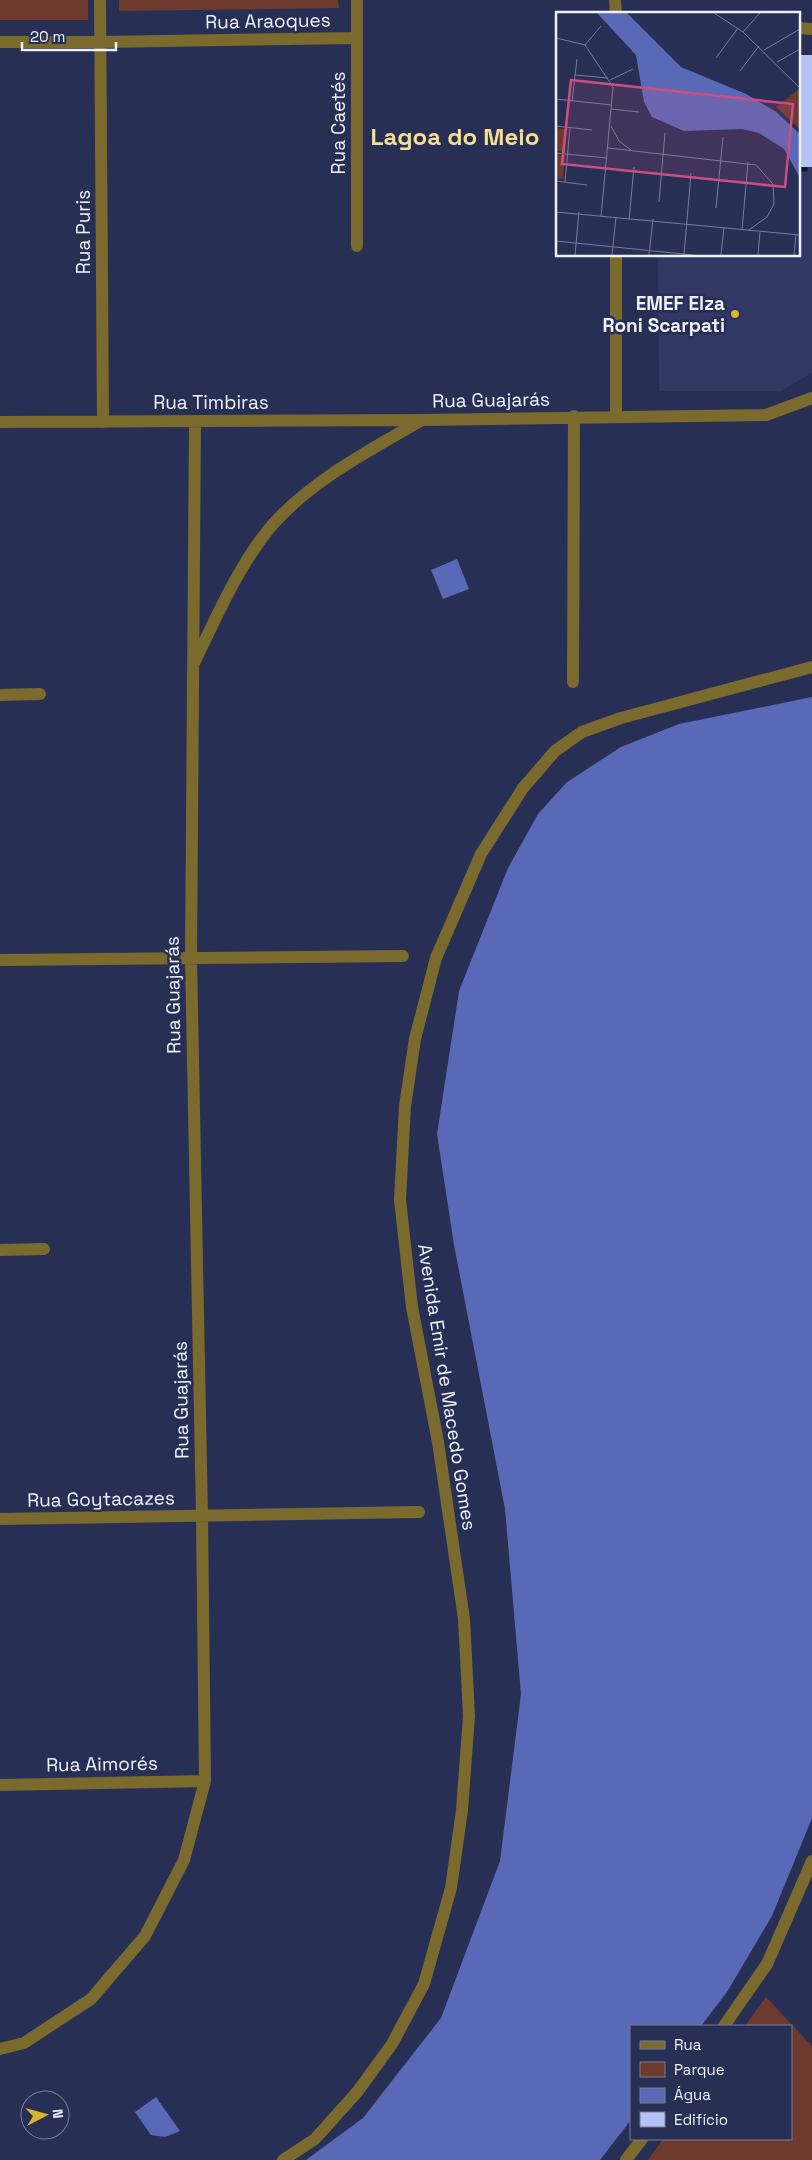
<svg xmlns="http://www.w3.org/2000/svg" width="812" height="2160" viewBox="0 0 812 2160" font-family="'Space Grotesk',sans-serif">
<defs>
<filter id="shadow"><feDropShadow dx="-4.5" dy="4.5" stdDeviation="0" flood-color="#0009"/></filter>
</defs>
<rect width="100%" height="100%" fill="#272f55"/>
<path fill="#303863" d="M798 167H812V373L781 391H659L658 255H798Z"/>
<path fill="#6f3a2e" d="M0 0H88V20H0Z
M119 0H338L339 8 119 11Z
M766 1997 812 2046V2160H648L663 2139H791V2026H745Z"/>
<path fill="#5a69b7" d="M457 559 469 589 443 599 431 570Z
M812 697V1818L772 1916 727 1992 701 2026H631V2120L600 2160H306L363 2118 441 2018 500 1861 521 1694 505 1509 454 1245 437 1134 459 991 508 868 538 814 567 782 621 747 679 724Z
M156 2097 180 2131 165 2137 151 2135 135 2112Z"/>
<path fill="#b5c2f5" filter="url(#shadow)" d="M798 55H812V167H798Z"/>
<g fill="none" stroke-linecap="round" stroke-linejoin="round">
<path stroke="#7b6a2e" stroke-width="12" d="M724 2026 767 1964 812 1861
M283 2160 315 2139 358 2091 392 2044 424 1984 451 1888 462 1810 469 1716 464 1619 438 1442 412 1307 400 1200 405 1106 415 1039 436 958 481 854 523 788 555 751 582 732 621 718 812 667
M626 2160 642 2139"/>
<path stroke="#7b6a2e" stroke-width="12" d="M100 0 103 422
M615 0 616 14
M798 28 812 29
M0 42H100L357 38
M357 246V0
M616 255V417
M0 422 422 420 766 415 812 398
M195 661C218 614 240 562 274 523 314 479 369 451 420 421
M573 682 574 416
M0 695 40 694
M0 960 403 956
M0 1250 44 1249
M0 1519 419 1512
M0 1785 205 1781
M0 2049 24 2043 91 1999 145 1936 184 1860 205 1781 202 1516 191 958 195 421"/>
</g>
<circle fill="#d6b534" stroke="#272f55" stroke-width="2" cx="735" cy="314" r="5"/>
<g text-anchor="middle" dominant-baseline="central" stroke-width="5" stroke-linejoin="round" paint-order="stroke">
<g font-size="19" fill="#eff2fc" stroke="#272f55">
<text transform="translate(268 21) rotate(-1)">Rua Araoques</text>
<text transform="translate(338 123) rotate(-90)">Rua Caetés</text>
<text transform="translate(83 232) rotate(-90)">Rua Puris</text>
<text transform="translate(491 400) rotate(-1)">Rua Guajarás</text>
<text x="211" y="402">Rua Timbiras</text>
<text transform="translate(173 995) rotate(-91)">Rua Guajarás</text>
<text transform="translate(447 1387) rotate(81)">Avenida Emir de Macedo Gomes</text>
<text transform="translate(181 1400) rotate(-91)">Rua Guajarás</text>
<text transform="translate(101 1499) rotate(-1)">Rua Goytacazes</text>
<text transform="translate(102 1764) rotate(-1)">Rua Aimorés</text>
</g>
<g font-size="19" font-weight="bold" fill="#eff2fc" stroke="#272f55" text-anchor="end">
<text x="725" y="303">EMEF Elza<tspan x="725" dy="22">Roni Scarpati</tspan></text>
</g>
<g font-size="24" font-weight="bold" fill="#f6df91" stroke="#272f55">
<text x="455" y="136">Lagoa do Meio</text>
</g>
</g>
<g transform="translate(556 12)">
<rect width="244" height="244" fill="#272f55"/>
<path d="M242 78 244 79V117L220 95ZM0 116 11 117 9 140 0 139ZM0 142 9 143 7 167 0 166Z" fill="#6f3a2e"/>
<path d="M41 1H71L125 55 190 82 219 99 244 122V166L228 137 203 121 186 117 128 119 96 105 88 90 80 43Z" fill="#5a69b7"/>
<path fill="none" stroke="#777d98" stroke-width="1" d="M158 1 187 20 244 76M187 20 204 1M0 26 29 33 57 75 45 205M29 33 45 14M208 38 244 17M160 46 182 16M221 50 244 37M184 59 203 34M19 63 52 66M54 68 77 57M0 87 56 93M16 89 21 47M55 97 83 100M0 114 36 118M55 114 63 129 75 138M52 136 200 153 217 172 218 192 211 205 193 218M0 141 51 146M0 169 31 173M9 170 14 116M103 190 109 121M160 196 167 125M0 200 244 223M73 208 78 155M186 218 192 150M0 229 137 243M19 243 23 200M56 243 60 205M93 243 97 207M128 243 135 161M165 243 168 215M202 243 204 220M238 243 240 223"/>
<path fill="#cd4e83" fill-opacity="0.15" stroke="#cd4e83" stroke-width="2.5" d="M15 68 237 92 229 175 6 152Z"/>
<rect width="244" height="244" fill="none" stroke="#eff2fc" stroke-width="2.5"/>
</g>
<rect x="630" y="2025" width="162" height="115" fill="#272f55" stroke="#777d98"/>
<rect x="640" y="2041" width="25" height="8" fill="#7b6a2e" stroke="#777d98"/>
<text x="674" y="2050" font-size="15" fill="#eff2fc">Rua</text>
<rect x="640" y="2062" width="25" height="15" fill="#6f3a2e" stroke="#777d98"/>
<text x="674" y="2075" font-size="15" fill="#eff2fc">Parque</text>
<rect x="640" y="2088" width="25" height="15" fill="#5a69b7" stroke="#777d98"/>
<text x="674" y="2100" font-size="15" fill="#eff2fc">Água</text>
<rect x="640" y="2112" width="25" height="15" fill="#b5c2f5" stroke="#777d98"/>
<text x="674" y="2125" font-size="15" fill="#eff2fc">Edifício</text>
<g transform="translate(45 2115) rotate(84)"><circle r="24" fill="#272f55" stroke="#777d98"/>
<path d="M0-4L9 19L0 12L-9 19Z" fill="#d6b534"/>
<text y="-8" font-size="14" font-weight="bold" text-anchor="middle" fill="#eff2fc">N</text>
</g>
<path d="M22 42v8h94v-8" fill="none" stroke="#eff2fc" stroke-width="2.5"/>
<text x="30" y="42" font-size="15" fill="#eff2fc" stroke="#272f55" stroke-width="4" paint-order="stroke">20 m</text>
</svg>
